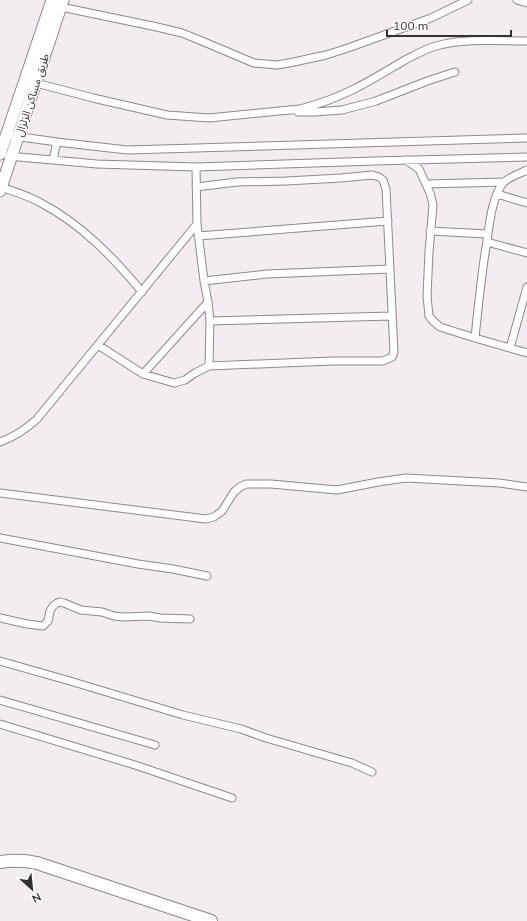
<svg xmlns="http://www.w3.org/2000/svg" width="527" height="921" viewBox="0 0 527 921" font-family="Mulish,'Noto Sans Arabic',sans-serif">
<rect width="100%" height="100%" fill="#f3ecf1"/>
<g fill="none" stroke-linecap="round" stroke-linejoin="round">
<defs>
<path id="street" d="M517 0 527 3
M61 7 157 27 182 33 197 39 254 63 277 65 294 62 326 55 348 48 431 18 468 0
M36 83 93 98 167 115 209 118 300 109C320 104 336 98 354 89 372 80 388 70 405 60 415 55 425 49 436 46 465 38 497 41 527 41
M298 112H315L342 110 361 105 376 101 430 80 455 72
M14 136 57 142 127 150 527 138
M8 156 97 164 196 167 374 161 527 157
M53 160 57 142
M406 160 419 169 430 193 433 205 429 252 427 296 429 316 433 321 440 327 475 338 527 353
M196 167 197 224 204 281 208 302 210 321 209 366
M426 184 504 182
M1 187C15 192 29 196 41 203 81 224 113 257 142 292
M497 194 527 203
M430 231 487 234
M198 236 388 221
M487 242 527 253
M204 281 267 274 390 269
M210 321 392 316
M475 338C478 308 481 278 486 247 489 229 491 198 503 183 507 178 521 173 527 170
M98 345 143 374 174 383 185 380 195 373 209 366 332 361H383L392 357 394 352 386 189 383 180 379 177 372 175 341 178 286 181 237 182 196 187
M510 348 527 287
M143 374 208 302
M0 442C14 437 26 429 37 419L197 224
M0 493 206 519 214 517 222 511 234 492 240 487 246 484H271L337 490 378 482 406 478 499 483 527 487
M0 538 138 564 173 569 207 576
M0 618 27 624 43 626 48 621 50 611 53 606 57 603 60 602 64 603 81 610 102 612 114 616 124 617 149 616 160 618 190 619
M0 661 70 681 183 715 241 729 266 738 352 763 372 772
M0 700 155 745
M0 724 135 765 232 798"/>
<path id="secondary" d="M0 154 52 0
M0 191 63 0"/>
<path id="primary" d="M0 862C13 860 24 860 37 863L211 921"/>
</defs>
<use href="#street" stroke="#8e878c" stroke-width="9"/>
<use href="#secondary" stroke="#8e878c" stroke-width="13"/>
<use href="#primary" stroke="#8e878c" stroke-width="14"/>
<use href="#street" stroke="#fff" stroke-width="7"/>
<use href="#secondary" stroke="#fff" stroke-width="11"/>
<use href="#primary" stroke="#fff" stroke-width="12"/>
</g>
<g text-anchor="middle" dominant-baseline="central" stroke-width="3" stroke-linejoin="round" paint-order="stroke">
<g font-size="11" fill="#343133" stroke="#fff">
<text transform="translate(32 95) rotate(-72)">طريق مساكن الزلزال</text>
</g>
</g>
<g transform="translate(32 889) rotate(153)" stroke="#ffffff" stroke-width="3" paint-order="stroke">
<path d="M0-3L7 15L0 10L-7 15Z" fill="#343133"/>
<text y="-6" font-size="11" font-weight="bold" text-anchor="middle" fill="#343133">N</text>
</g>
<path d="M387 30v6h124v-6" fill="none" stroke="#343133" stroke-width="2"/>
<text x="393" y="30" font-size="12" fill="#343133" stroke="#ffffff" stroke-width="3" paint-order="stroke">100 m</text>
</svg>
